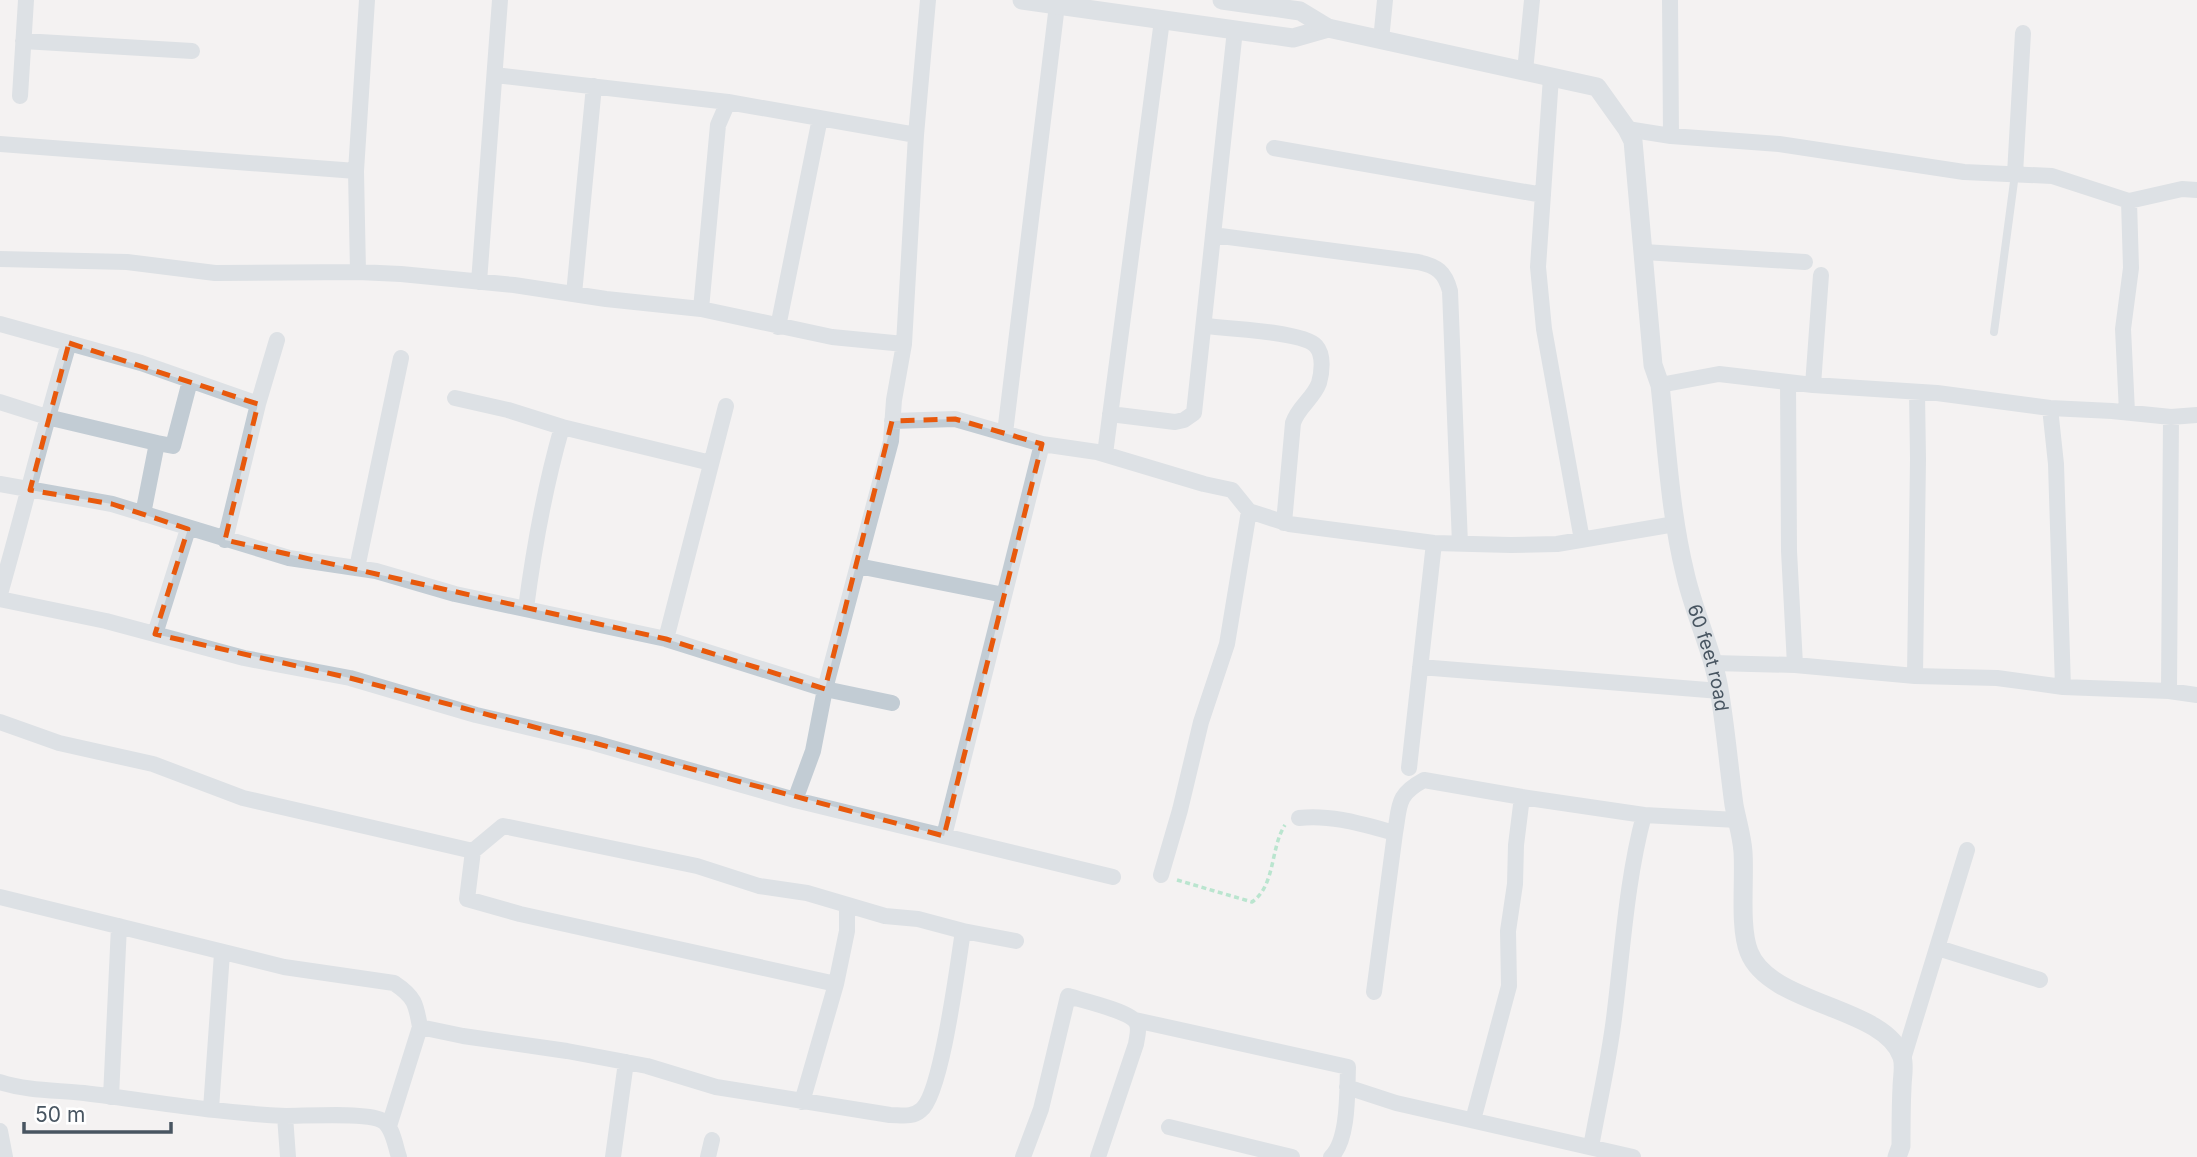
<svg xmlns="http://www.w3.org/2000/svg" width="2197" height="1157" viewBox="0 0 2197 1157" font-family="Inter,sans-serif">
<rect width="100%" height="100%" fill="#f4f2f2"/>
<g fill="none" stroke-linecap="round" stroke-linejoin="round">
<path stroke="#74d4a5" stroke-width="3.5" stroke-dasharray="5 3.5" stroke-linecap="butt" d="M1177 880 1252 902C1276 885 1270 848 1285 825"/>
<path stroke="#c2ccd4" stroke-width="8" d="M1994 332 2015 174"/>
<path stroke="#c2ccd4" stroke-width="16" d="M1670 0 1671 136
M1381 40 1385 0
M23 41 192 51
M1525 71 1532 0
M495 75 728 102 916 135
M1551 77 1538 267 1544 329 1582 540
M20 96 26 0
M1627 129 1671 136 1779 144 1964 172 2052 176 2129 201 2182 189 2197 190
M0 144 356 171
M1274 148 1543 195
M2015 174 2023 33
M1213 235 1418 262C1437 266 1445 272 1450 291L1460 544
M1644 252 1805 262
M0 259 127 262 215 273 358 272 401 274 514 285 606 299 701 309 832 337 904 344
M358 272 356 171 367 0
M479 282 500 0
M574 294 594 86
M701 309 718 125 728 102
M0 324 141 363 258 404 277 340
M1204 326C1226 328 1304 332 1316 346 1324 355 1322 372 1319 383 1313 399 1298 407 1293 423L1284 523
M778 327 820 118
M1788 382 1789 551 1795 665
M1660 385 1719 374 1813 385 1937 393 2050 408 2112 411 2171 417 2197 415
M1813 385 1821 275
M455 398 508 410 562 427
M0 402 47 417 157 443
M2050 408 2056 464 2063 687
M2127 412 2123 329 2131 268 2129 201
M1110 414 1175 422 1184 420 1194 413 1235 30
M892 421 955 419 1042 444 1097 452 1204 484 1232 490 1249 511 1289 524 1434 543 1511 545 1557 544 1675 524
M1005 433 1057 5
M1105 454 1162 20
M0 484 112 504 289 558 376 571 455 594 666 639 825 689 892 703
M143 514 157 443 173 446 190 381
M225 540 258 404
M858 566 1004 595
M357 568 401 358
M0 594C24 510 44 427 69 343
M0 599 106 621 244 658 350 678 476 715 594 743 795 800 813 751 825 689 891 441 894 400 904 344 916 135 928 0
M526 608C534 547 545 486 562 427L711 463
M155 634 188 529
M666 639 726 406
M1713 663 1795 665 1915 676 1997 678 2063 687 2169 691 2197 695
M1420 667 1720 691
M1915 676 1918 459 1917 392
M2169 691 2171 417
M0 722 59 743 153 764 243 798 473 851 467 899 520 914 836 984 847 931V905
M1409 768 1434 543
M795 800 1113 877
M1299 818C1331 814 1365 825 1395 833 1400 805 1396 795 1424 780L1522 797 1644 815
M944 836 1042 444
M473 851 503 826 697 866 759 886 807 893 885 916 918 919 963 931
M1161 875 1180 810 1201 722 1227 644 1249 511
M0 897 284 967 394 983C415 997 416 1004 420 1027L463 1036 567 1051 647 1066 716 1087 890 1115C901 1115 912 1118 921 1110 942 1094 958 962 963 931L1016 941
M1938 948 2040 980
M1374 992 1395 833
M1135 1020 1348 1067C1347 1091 1349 1140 1331 1157
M1903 1059 1967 850
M0 1082C28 1091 55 1090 84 1093 151 1101 218 1113 286 1116 306 1116 365 1112 381 1120 393 1125 395 1146 399 1157
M1347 1087 1396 1103 1633 1157
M111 1097 119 926
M802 1102 836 984
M211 1109 222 953
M285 1116 288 1157
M1473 1120 1509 986 1508 931 1515 884 1516 845 1522 797
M389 1126 420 1027
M1169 1127 1292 1157
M0 1131 5 1157
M1591 1147C1599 1102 1610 1056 1615 1010 1623 945 1627 878 1644 815L1737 820
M613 1157 626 1062
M708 1157 712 1140
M1023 1157 1041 1109 1068 996C1081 1000 1129 1011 1136 1022 1140 1028 1137 1037 1136 1044L1098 1157"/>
<g stroke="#c2ccd4" stroke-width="19">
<path d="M1022 0 1293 38 1328 28"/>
<path id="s1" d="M1222 0 1300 11 1328 28 1597 87 1627 129 1633 141 1653 365 1660 385C1667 448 1670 512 1685 573 1694 614 1714 653 1720 695 1726 732 1729 769 1734 805 1737 821 1742 836 1743 852 1745 880 1739 927 1749 952 1770 1006 1885 1006 1902 1057 1905 1066 1902 1078 1902 1088 1901 1107 1901 1127 1901 1146L1897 1157"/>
</g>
</g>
<path d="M0 0H2197V1157H0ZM69 343 258 404 225 540 666 639 825 689 892 421 955 419 1042 444 944 836 350 678 155 634 188 529 112 504 30 490Z" fill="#f4f2f2" fill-opacity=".55" fill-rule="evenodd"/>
<path fill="none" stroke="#e8590c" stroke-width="5" stroke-dasharray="14 9" stroke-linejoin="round" d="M69 343 258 404 225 540 666 639 825 689 892 421 955 419 1042 444 944 836 350 678 155 634 188 529 112 504 30 490Z"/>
<g text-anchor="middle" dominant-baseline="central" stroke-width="5" stroke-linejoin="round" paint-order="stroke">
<g font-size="19" fill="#485561" stroke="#fff">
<text stroke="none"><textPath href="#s1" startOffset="976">60 feet road</textPath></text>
</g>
</g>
<path d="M24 1122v10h147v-10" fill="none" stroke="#485561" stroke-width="3.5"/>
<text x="35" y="1122" font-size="21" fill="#485561" stroke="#ffffff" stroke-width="5" paint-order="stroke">50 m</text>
</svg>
